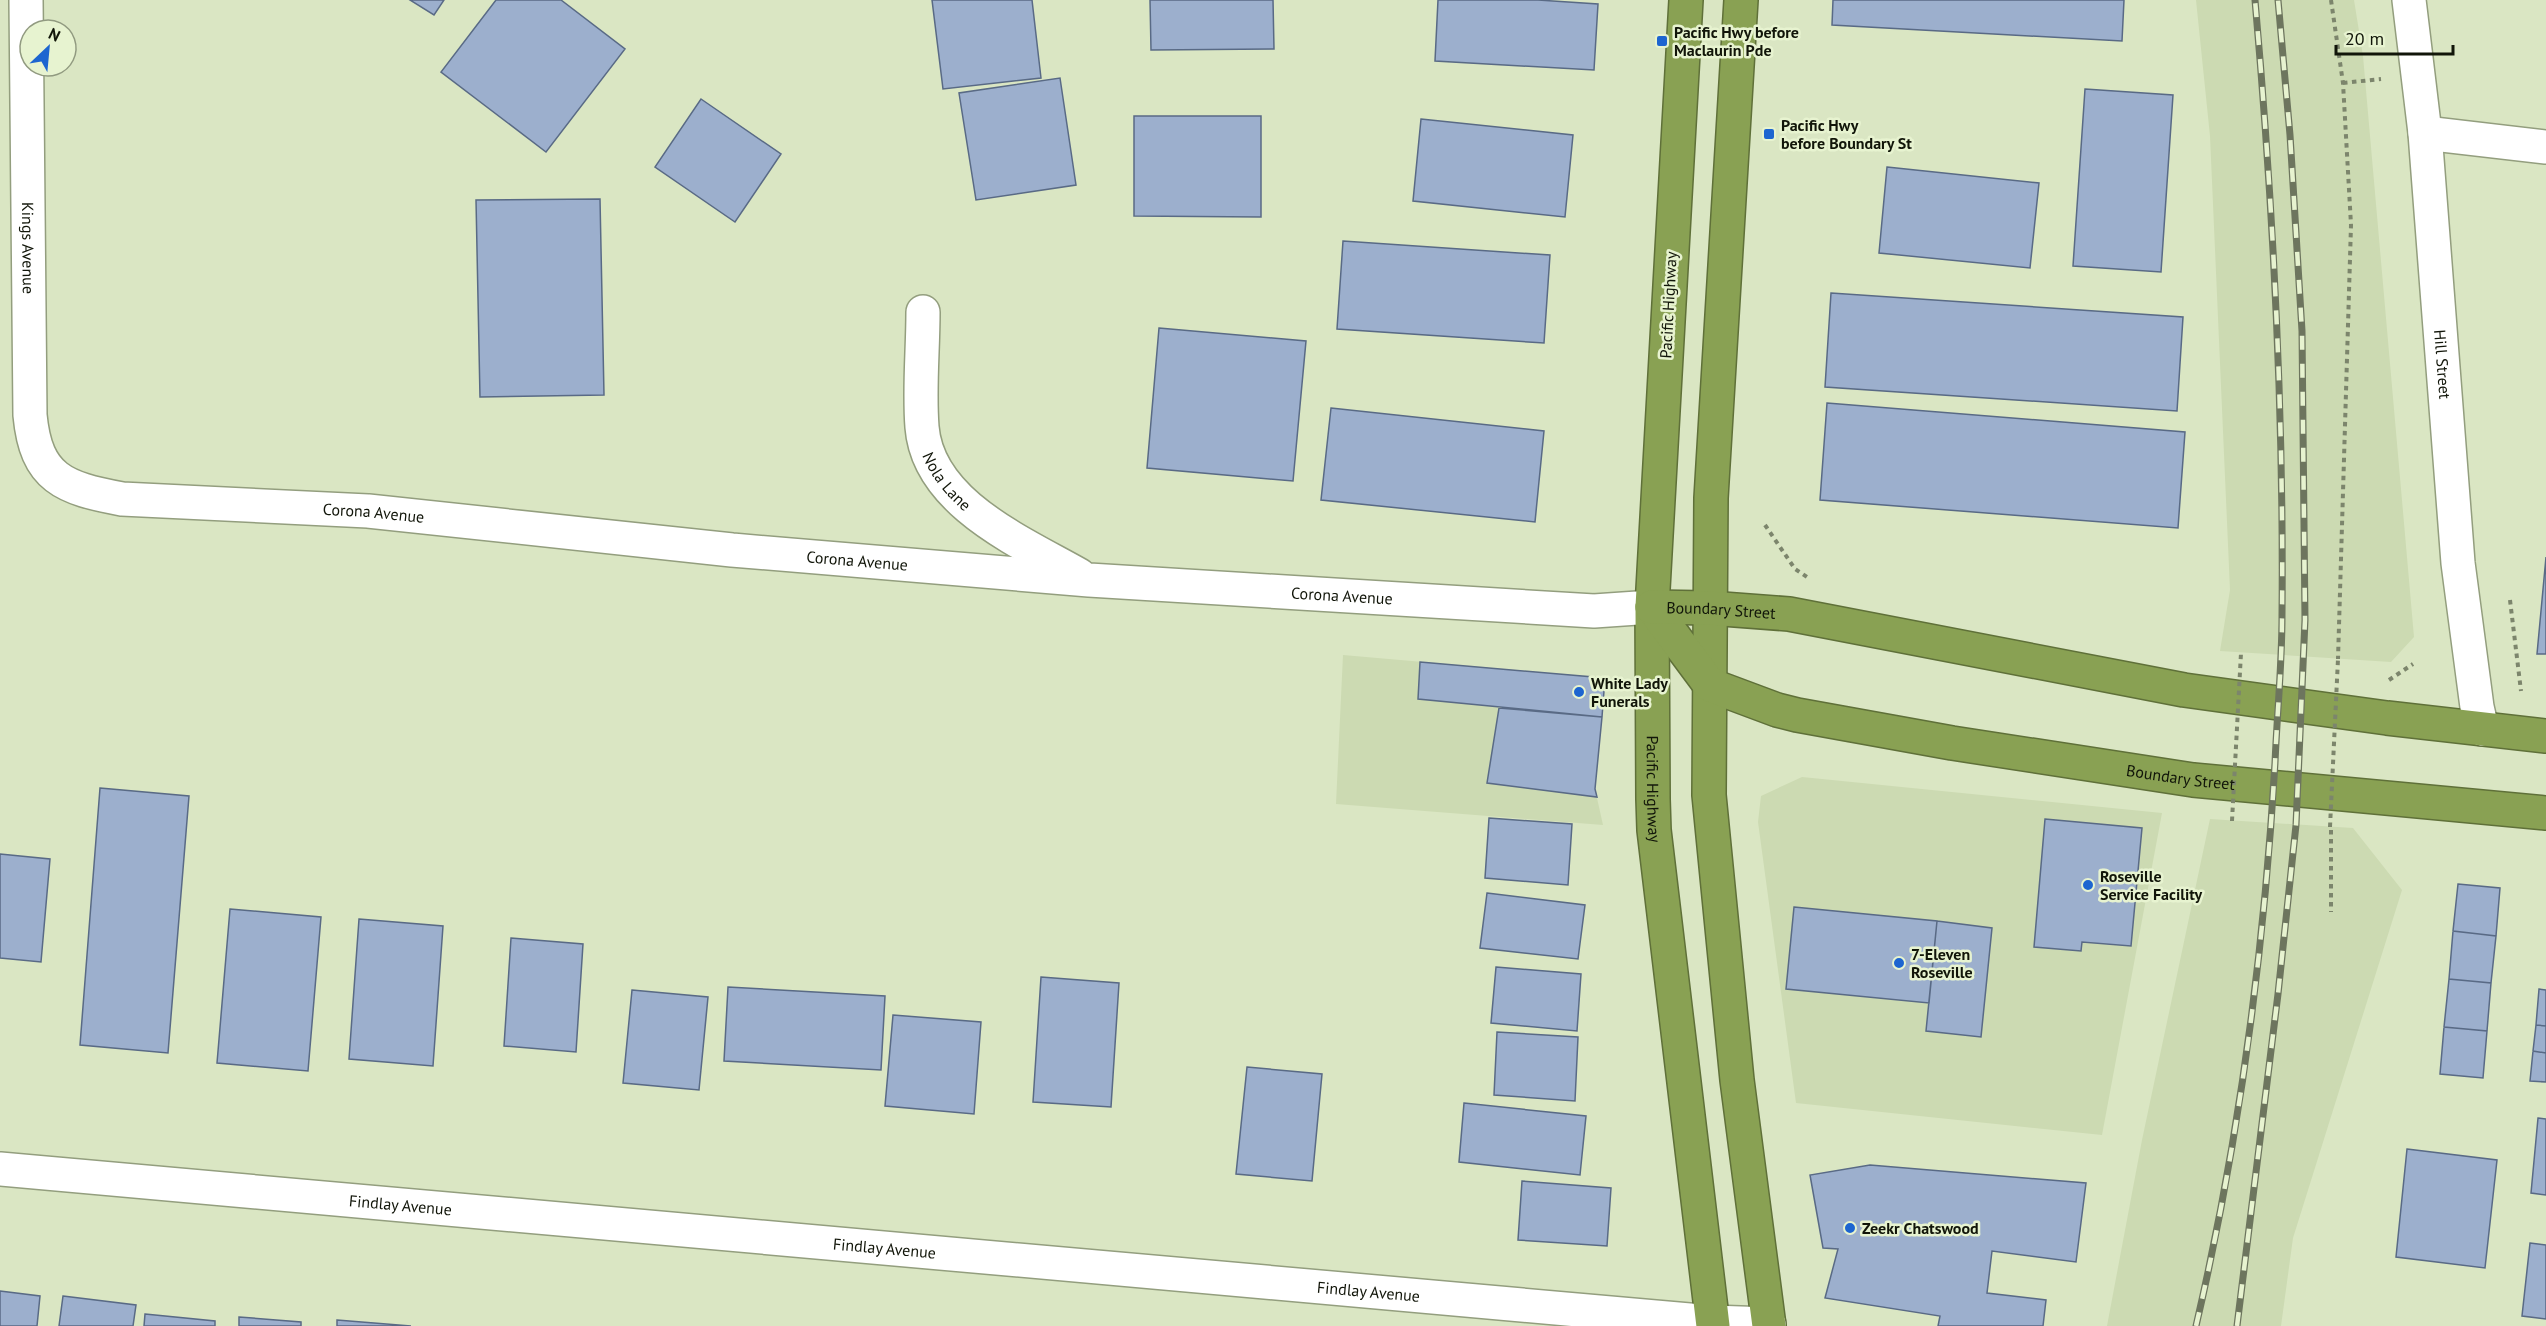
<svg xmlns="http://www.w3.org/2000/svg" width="2546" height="1326" viewBox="0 0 2546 1326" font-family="'PT Sans',sans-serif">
<rect width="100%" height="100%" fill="#dae6c3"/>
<path fill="#ccdab2" d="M2196 0H2354L2363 56 2414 637 2391 662 2220 651 2230 590 2210 136Z
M1343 655 1605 678 1595 789 1603 825 1336 804Z
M1802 777 2162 813 2102 1135 1796 1103 1758 822 1761 796Z
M2210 819 2353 828 2402 890 2293 1238 2281 1326H2107L2142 1140Z"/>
<path fill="#9cafcd" stroke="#596a85" stroke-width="1.5" d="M410 0H444L434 15Z
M496 0H561L625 49 546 152 441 72Z
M932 0H1032L1041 78 943 89Z
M1150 0H1273L1274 49 1151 50Z
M1438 0H1538L1598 4 1594 70 1435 61Z
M1833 0H2124L2122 41 1832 25Z
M1060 78 1076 185 976 200 959 93Z
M2085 89 2173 95 2161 272 2073 266Z
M701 99 781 154 735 222 655 167Z
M1134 116H1261V217L1134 216Z
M1421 119 1573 135 1565 217 1413 201Z
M1887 167 2039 183 2030 268 1879 253Z
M600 199 604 395 480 397 476 200Z
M1343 241 1550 255 1544 343 1337 329Z
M1831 293 2183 317 2177 411 1825 387Z
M1159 328 1306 341 1293 481 1147 468Z
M1827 403 2185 432 2178 528 1820 500Z
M1331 408 1544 431 1535 522 1321 500Z
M2546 557V654H2537Z
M1420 662 1605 678 1602 717 1418 699Z
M1499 708 1602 717 1595 789 1597 797 1487 783Z
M100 788 189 796 168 1053 80 1045Z
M1489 818 1572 824 1568 885 1485 878Z
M2045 819 2142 828 2131 946 2082 942 2081 951 2034 947Z
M0 854 50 859 41 962 0 958Z
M2458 884 2500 888 2496 936 2453 931Z
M1487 893 1585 905 1578 959 1480 948Z
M1794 907 1937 921 1929 1003 1786 989Z
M230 909 321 917 308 1071 217 1063Z
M359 919 443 926 433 1066 349 1059Z
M1937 921 1992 928 1981 1037 1926 1031Z
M2453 931 2496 936 2491 983 2449 979Z
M511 938 583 944 576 1052 504 1046Z
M1496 967 1581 974 1577 1031 1491 1023Z
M1041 977 1119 983 1111 1107 1033 1102Z
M2449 979 2491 983 2487 1031 2444 1027Z
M728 987 885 996 881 1070 724 1061Z
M2539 989 2546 990V1026L2536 1025Z
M632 990 708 997 699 1090 623 1083Z
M893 1015 981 1022 974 1114 885 1106Z
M2536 1025 2546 1026V1053L2533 1051Z
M2444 1027 2487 1031 2483 1078 2440 1074Z
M1497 1032 1578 1037 1575 1101 1494 1095Z
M2533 1051 2546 1053V1082L2530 1081Z
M1247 1067 1322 1074 1312 1181 1236 1174Z
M1464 1103 1586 1116 1580 1175 1459 1162Z
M2538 1118 2546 1119V1195L2531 1193Z
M2407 1149 2497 1160 2485 1268 2396 1257Z
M1870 1165 2086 1183 2076 1262 1992 1251 1987 1293 2046 1300 2043 1326H1938L1940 1316 1825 1298 1838 1249 1823 1248 1810 1175Z
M1522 1181 1611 1188 1607 1246 1518 1240Z
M2530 1243 2546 1245V1319L2522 1316Z
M0 1291 40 1296 37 1326H0Z
M63 1296 136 1305 133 1326H59Z
M145 1314 215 1321V1326H144Z
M239 1317 301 1322V1326H239Z
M337 1320 411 1326H337Z"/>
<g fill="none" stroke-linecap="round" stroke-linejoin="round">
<defs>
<g id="minor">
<path id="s1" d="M26 0 30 415C36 479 64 488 122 499L368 511 732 550 1089 580 1594 611 1652 607"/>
<path id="s2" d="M2409 0 2425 133 2458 563 2477 707 2482 729"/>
<path d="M2425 133 2546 147"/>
<path id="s3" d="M923 312C923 350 919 389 922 427 928 503 1021 542 1079 575"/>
<path id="s4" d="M0 1169 1712 1322 1769 1324"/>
</g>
<g id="highway">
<path id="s5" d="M1686 0 1652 607 1653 799 1654 830 1713 1326"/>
<path d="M1741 0 1711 498 1709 795 1737 1080 1769 1326"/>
<path id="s6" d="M1652 607 1710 685 1777 710 1797 715 1952 743 2193 780 2546 813"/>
<path id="s7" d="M1652 607 1709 608 1789 614 2184 690 2387 718 2546 736"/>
</g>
</defs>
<use href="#minor" stroke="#939e7e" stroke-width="36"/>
<use href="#highway" stroke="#5f7039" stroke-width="36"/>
<path stroke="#7c856c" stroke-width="4" stroke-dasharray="4.5 4.5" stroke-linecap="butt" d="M2331 0 2343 83 2351 225 2338 659
M2343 83 2381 79
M1765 525 1795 569 1810 579
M2510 600 2521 691
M2389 680 2413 664
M2331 830V912"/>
<use href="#minor" stroke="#fff" stroke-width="33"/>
<use href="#highway" stroke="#89a153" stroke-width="33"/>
<defs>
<path id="rail" d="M2196 1326C2239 1141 2264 952 2275 763 2277 714 2282 665 2282 616 2284 410 2273 205 2255 0
M2237 1326 2278 994 2296 825 2305 620 2302 331 2290 135 2278 0"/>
</defs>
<use href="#rail" stroke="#6d755e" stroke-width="7"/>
<use href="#rail" stroke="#e7f3d0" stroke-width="4.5" stroke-dasharray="14" stroke-linecap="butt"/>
<path stroke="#7c856c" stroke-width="4" stroke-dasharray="4.5 4.5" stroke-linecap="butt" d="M2232 821 2241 653
M2330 827 2338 659"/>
</g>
<g fill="#1d65d0" stroke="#e7f3d0" stroke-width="2">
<rect x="1656" y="35" width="12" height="12" rx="3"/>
<rect x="1763" y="128" width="12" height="12" rx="3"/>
<circle cx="1579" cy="692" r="6"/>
<circle cx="2088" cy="885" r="6"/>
<circle cx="1899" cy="963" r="6"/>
<circle cx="1850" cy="1228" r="6"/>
</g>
<g text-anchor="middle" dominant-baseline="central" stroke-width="5" stroke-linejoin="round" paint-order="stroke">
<g font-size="16" font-weight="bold" fill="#111509" stroke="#e7f3d0" text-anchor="start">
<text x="1674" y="32">Pacific Hwy before<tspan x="1674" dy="18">Maclaurin Pde</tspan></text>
<text x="1781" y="125">Pacific Hwy<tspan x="1781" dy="18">before Boundary St</tspan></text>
<text x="1591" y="683">White Lady<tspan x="1591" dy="18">Funerals</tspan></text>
<text x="2100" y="876">Roseville<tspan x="2100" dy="18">Service Facility</tspan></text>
<text x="1911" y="954">7-Eleven<tspan x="1911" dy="18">Roseville</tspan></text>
<text x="1862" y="1228">Zeekr Chatswood</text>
</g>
<g font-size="16" fill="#111509" stroke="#e7f3d0">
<text stroke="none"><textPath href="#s1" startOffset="248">Kings Avenue</textPath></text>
<text transform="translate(1668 305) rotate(-87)">Pacific Highway</text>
<text stroke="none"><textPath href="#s2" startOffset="366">Hill Street</textPath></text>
<text stroke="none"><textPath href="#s3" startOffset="176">Nola Lane</textPath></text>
<text stroke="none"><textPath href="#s1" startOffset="806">Corona Avenue</textPath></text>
<text stroke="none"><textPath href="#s1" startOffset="1292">Corona Avenue</textPath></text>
<text stroke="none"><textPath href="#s1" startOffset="1778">Corona Avenue</textPath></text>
<text stroke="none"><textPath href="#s7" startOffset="69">Boundary Street</textPath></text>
<text stroke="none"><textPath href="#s6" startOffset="578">Boundary Street</textPath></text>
<text stroke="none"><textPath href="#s5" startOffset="790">Pacific Highway</textPath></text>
<text stroke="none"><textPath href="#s4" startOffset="402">Findlay Avenue</textPath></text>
<text stroke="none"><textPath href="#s4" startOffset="888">Findlay Avenue</textPath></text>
<text stroke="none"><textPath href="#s4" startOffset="1374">Findlay Avenue</textPath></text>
</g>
</g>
<g transform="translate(48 48) rotate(26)"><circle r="28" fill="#e7f3d0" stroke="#919a80" stroke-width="1.5"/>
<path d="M0-4.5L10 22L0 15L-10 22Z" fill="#1d65d0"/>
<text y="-9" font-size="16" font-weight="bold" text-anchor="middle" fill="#111509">N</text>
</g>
<path d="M2336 45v9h117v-9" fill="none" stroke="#111509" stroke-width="3"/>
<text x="2345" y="45" font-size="18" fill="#111509" stroke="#e7f3d0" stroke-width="4.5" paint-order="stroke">20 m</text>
</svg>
